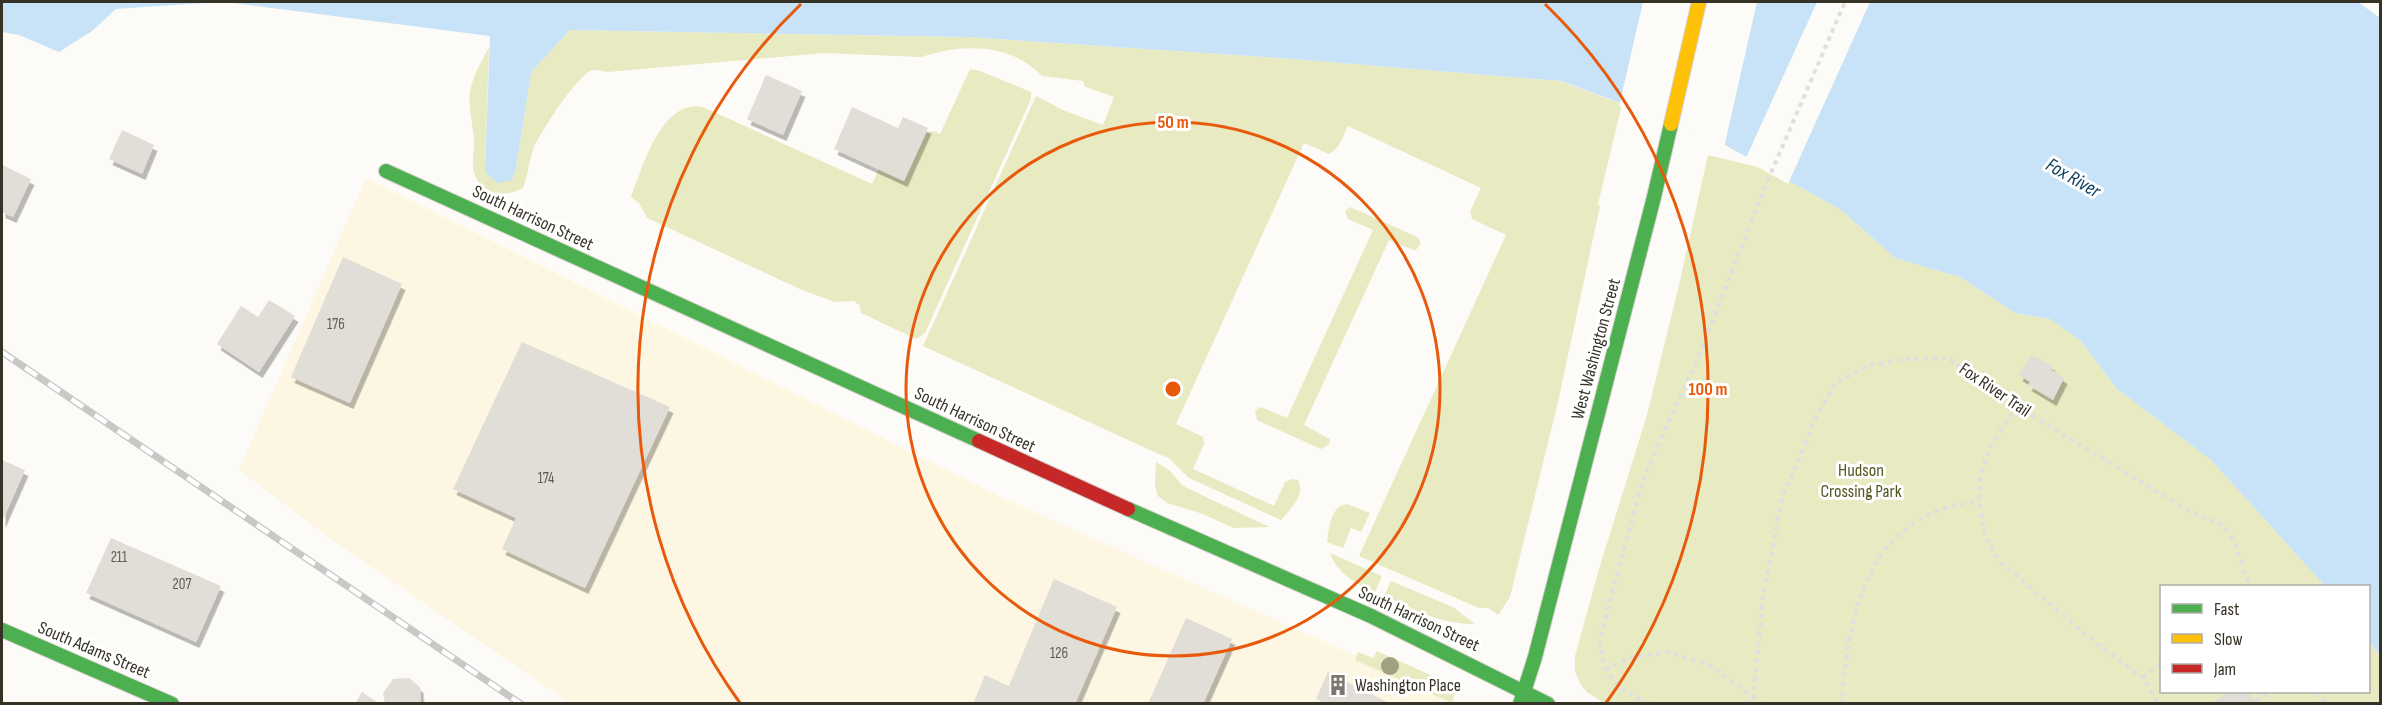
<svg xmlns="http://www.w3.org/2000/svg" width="2382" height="705" viewBox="0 0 2382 705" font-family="'Sofia Sans Condensed',sans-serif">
<defs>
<filter id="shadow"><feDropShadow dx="3.5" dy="6" stdDeviation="0" flood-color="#0004"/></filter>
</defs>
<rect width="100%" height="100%" fill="#fcfbf7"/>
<path fill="#fdf6e3" d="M366 178 1005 499 1461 703H570L332 540 239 470Z"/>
<path fill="#e8eac1" d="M570 30 968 37 1281 58 1560 81 1622 104 1598 204 1600 206 1558 402 1510 597 1498 615 1488 608H1479L1359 556 1506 235 1472 219 1470 212 1481 188 1348 126C1343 136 1340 149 1329 154L1304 143 1176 424 1203 437 1204 444 1193 469 1274 506 1285 482 1292 479 1298 480C1306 495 1290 509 1281 520L1189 478 1169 458 1161 455 923 346 1036 96 1065 111 1103 125 1114 97 1085 87 1083 81 1042 76C1011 43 962 43 921 57L824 53 608 72C604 71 597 70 593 70 578 73 541 132 534 147 529 160 528 175 523 188 505 198 480 195 474 172 471 162 475 149 474 139 473 125 468 108 470 93 472 77 482 61 489 47L485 171 516 169 531 72Z
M970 69 980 71 1031 92V99L925 333 916 339 861 313 860 306 854 301 835 302 802 290 647 218 639 203 631 197C643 167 661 99 703 107L872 184 879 169 904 181 927 132 934 131 940 134Z
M1708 155 1770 170 1841 210 1895 258 1960 277 2015 313 2050 319 2081 341 2116 388 2211 460 2325 586H2162V692H2368L2369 640 2380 656V703L1605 704 1587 692 1581 685 1575 672V656L1599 569 1647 415 1680 281Z
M1350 207 1417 237 1421 243 1416 250H1413L1389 240 1304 425 1330 439 1329 445 1321 449 1257 420 1255 410 1261 407 1287 418 1373 230 1348 219 1345 211Z
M1156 462 1169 470 1183 486 1269 527 1234 528 1200 513 1167 503 1158 496 1155 487Z
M1347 504 1370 513 1361 532 1351 528 1343 548 1327 542C1329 528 1330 506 1347 504Z
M1330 553 1382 576 1375 592C1356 583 1338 575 1330 553Z
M1391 581 1453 607 1475 624C1442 625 1414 609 1384 596Z
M1377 651 1437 678 1455 692 1452 703 1355 660 1358 652 1373 658Z"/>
<path fill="#c8e2f7" d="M2 2H220L116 9 92 31 59 52 19 35 2 32Z
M225 2H2358L2380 18V656L2369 640 2368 586H2325L2211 460 2116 388 2081 341 2050 319 2015 313 1960 277 1895 258 1841 210 1707 135 1561 81 1281 58 968 37 570 30 531 72 516 169 512 180 497 183 485 172 490 36Z"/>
<path fill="#fcfbf7" d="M1643 2H1757L1724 148 1706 138 1619 106Z
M1817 2H1870L1788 184 1745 160Z"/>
<path fill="#e0ded6" filter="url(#shadow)" d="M766 75 802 91 783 135 747 119Z
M852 107 898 128 903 117 928 128 904 181 834 149Z
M122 130 154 145 142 174 109 159Z
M2 165 31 179 13 217 2 212Z
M343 257 402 284 350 403 291 377Z
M269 300 295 316 259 372 217 344 241 306 258 317Z
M522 342 670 407 585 588 502 549 516 518 453 489Z
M2031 355 2052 365 2050 369 2064 378 2053 400 2028 385 2030 382 2019 375Z
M2 460 25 470 2 522Z
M111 538 221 586 196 642 86 593Z
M1054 579 1117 607 1075 704H973L985 675 1009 686Z
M1186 618 1232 639 1203 704H1148Z
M1328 672 1341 679 1391 704H1319L1320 700 1316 699Z
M409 678 420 687 421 704H385L383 693 393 679Z
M362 692 380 704H355Z
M2226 692H2248L2258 704H2216L2214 702Z"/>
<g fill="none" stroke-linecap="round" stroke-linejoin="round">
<defs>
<path id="fast" d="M386 171 979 441
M1128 509 1371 616 1548 704
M2 630 172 704
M1520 704 1535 657 1654 197 1671 124"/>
<path id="slow" d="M1671 124 1699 2"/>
<path id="jam" d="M979 441 1128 509"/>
</defs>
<use href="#fast" stroke="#d3d0c9" stroke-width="16"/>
<use href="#slow" stroke="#d3d0c9" stroke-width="16"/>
<use href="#jam" stroke="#d3d0c9" stroke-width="16"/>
<path stroke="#dfdfde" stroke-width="4" stroke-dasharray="4.5 4.5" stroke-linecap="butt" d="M2017 406 1991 444 1980 475 1979 500 1985 536 1999 561 2102 648 2143 678 2158 704
M1605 669 1632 657 1668 652 1709 665 1762 704
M2143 678 2162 662
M2316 692 2326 704
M2256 701 2269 692
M1649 704C1616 687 1601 677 1600 638L1643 479 1701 350 1764 189 1845 2
M1745 704 1753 698 1763 597 1782 499 1818 413 1836 383 1869 365 1907 359 1948 358 2017 406 2057 431 2193 513 2221 524 2233 539 2250 586
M1842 704C1843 658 1857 577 1890 544 1899 534 1914 523 1926 516 1940 507 1963 505 1979 500"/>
<use href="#fast" stroke="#4caf50" stroke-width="14"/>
<use href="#slow" stroke="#ffc107" stroke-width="14"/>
<use href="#jam" stroke="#c62828" stroke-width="14"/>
<defs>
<path id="rail" d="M2 352 521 704"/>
</defs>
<use href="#rail" stroke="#c9c8c7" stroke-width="7"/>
<use href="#rail" stroke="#fff" stroke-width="4.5" stroke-dasharray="14" stroke-linecap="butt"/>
</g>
<circle fill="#a0a180" cx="1390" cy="666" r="9"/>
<g fill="none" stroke="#e8590c" stroke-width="3">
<circle cx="1173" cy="389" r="267"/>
<path d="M740 703A535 535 0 0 1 801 4M1545 4A535 535 0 0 1 1606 703"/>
</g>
<defs>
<symbol id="building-bare" viewBox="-9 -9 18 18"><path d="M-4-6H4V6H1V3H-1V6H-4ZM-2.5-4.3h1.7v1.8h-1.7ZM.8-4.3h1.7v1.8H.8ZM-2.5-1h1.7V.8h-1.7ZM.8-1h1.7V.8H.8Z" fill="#7c786f" stroke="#fff" stroke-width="2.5" paint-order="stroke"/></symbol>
</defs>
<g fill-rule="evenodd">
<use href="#building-bare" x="1323" y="670" width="30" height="30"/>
</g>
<g text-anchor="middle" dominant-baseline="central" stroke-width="6" stroke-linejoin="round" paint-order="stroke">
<g font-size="15" fill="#615d52">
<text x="336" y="324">176</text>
<text x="546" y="478">174</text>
<text x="119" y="557">211</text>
<text x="182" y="584">207</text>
<text x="1059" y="653">126</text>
</g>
<g font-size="18" fill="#373226" stroke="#fff">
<text transform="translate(533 218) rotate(25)">South Harrison Street</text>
<text transform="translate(1596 349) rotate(-75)">West Washington Street</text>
<text transform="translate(1995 390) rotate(34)">Fox River Trail</text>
<text transform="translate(975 420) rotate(25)">South Harrison Street</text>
<text transform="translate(1419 619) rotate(25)">South Harrison Street</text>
<text transform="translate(94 650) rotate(23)">South Adams Street</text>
</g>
<g font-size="18" fill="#54571f" stroke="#fff">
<text x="1861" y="470">Hudson<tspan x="1861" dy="21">Crossing Park</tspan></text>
</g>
<g font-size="18" fill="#373226" stroke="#fff" text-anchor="start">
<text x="1355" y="685">Washington Place</text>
</g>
<g font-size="20" font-style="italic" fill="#0b3e5f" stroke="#fff">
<text transform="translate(2073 178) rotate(30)">Fox River</text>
</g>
</g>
<circle cx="1173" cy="389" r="9" fill="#e8590c" stroke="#fff" stroke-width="3"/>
<g font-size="18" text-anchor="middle" font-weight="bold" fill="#e8590c" stroke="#fff" stroke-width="6" stroke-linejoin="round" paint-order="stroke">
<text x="1173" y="128">50 m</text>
<text x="1708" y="395">100 m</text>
</g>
<rect width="2382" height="705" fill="none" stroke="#373226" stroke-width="6"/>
<rect x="2160" y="585" width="210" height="108" fill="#ffffff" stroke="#afada8" stroke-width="1.5"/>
<rect x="2172" y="604" width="30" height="9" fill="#4caf50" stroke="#afada8" stroke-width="1.5"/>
<text x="2214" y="615" font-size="18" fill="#373226">Fast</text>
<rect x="2172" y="634" width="30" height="9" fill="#ffc107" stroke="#afada8" stroke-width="1.5"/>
<text x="2214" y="645" font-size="18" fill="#373226">Slow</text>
<rect x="2172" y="664" width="30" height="9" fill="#c62828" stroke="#afada8" stroke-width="1.5"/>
<text x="2214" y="675" font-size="18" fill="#373226">Jam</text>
</svg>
